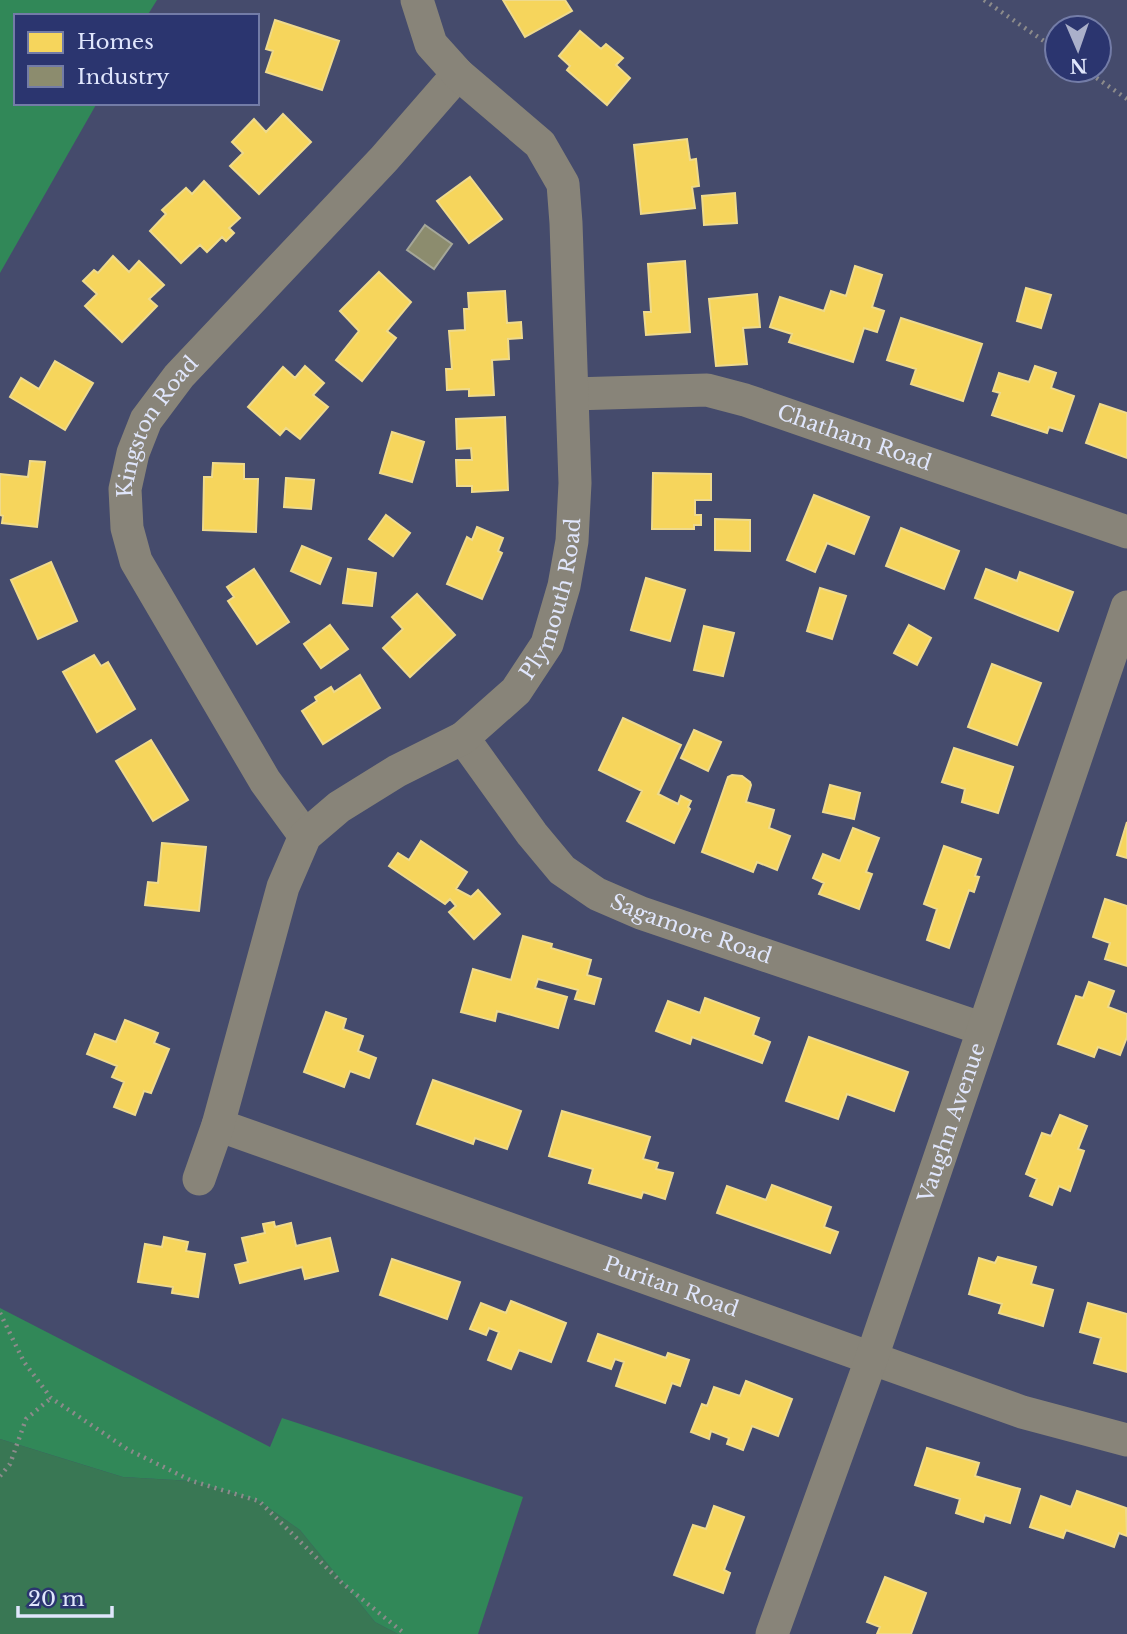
<svg xmlns="http://www.w3.org/2000/svg" width="1127" height="1634" viewBox="0 0 1127 1634" font-family="'Libre Baskerville',serif">
<rect width="100%" height="100%" fill="#454b6c"/>
<path fill="#397754" d="M0 1439 123 1477 192 1481 259 1501 300 1530 375 1622 398 1634H0Z"/>
<path fill="#318858" d="M0 0H157L147 16H16V103H97L0 273Z
M0 1308 270 1447 282 1418 523 1497 478 1634H398L375 1622 300 1530 259 1501 192 1481 123 1477 0 1439Z"/>
<path fill="#f6d55c" stroke="#efda8c" stroke-width="2" d="M503 0H565L572 11 525 37Z
M275 20 339 41 322 90 266 72 273 51 266 49Z
M580 31 601 49 606 44 623 58 616 65 630 78 607 105 567 70 570 66 559 56Z
M283 114 311 142 259 194 230 166 243 153 232 142 254 119 266 132Z
M687 139 690 160 696 159 699 186 692 187 695 208 641 214 634 145Z
M470 177 502 219 469 243 437 201Z
M204 181 240 218 229 228 234 233 226 241 222 237 207 252 200 245 181 263 150 231 166 214 162 210 186 188 192 194Z
M735 193 737 223 704 225 702 196Z
M113 256 129 272 139 261 164 285 149 299 157 306 122 342 85 306 97 294 83 281 94 270 98 273Z
M685 261 690 332 646 335 644 312H651L648 264Z
M855 266 882 275 872 307 884 311 877 332 864 328 853 362 789 342 792 334 770 327 780 297 824 311 831 291 846 296Z
M379 272 411 302 387 331 396 338 362 381 336 360 359 331 340 311Z
M1026 288 1051 295 1041 328 1017 321Z
M505 291 507 323 521 322 522 338 508 339 509 359 492 360 494 395 469 396V389L447 390 446 369H452L449 331 465 330 464 309H469L468 293Z
M757 294 760 327 743 328 747 364 716 366 709 299Z
M901 318 982 344 963 401 911 384 916 369 887 360Z
M55 361 93 383 65 430 10 397 21 378 39 389Z
M305 366 324 383 313 395 328 407 300 439 286 428 280 435 248 407 283 367 295 378Z
M1035 366 1056 373 1051 388 1074 396 1062 431 1049 427 1047 433 992 415 1000 393 993 391 999 373 1029 382Z
M1100 404 1127 413V458L1086 443Z
M505 417 508 490 472 492V486H457L456 460H472L471 448 457 449 456 419Z
M392 432 424 442 412 482 380 473Z
M30 461 45 462 37 527 2 523 3 516 0 515V474L28 477Z
M213 463 244 464V479H258L256 532 203 530 204 477H212Z
M653 473 711 474V500H695V515H701V525H694V529H652Z
M286 478 314 480 311 509 284 507Z
M814 495 869 517 854 554 827 543 815 572 787 560Z
M386 515 410 533 393 556 369 539Z
M715 519 750 520V551L715 550Z
M477 527 503 538 498 551 502 553 482 599 447 584 467 537 472 540Z
M901 528 959 551 944 589 886 566Z
M302 546 331 558 320 584 291 571Z
M51 562 77 621 38 639 11 580Z
M254 569 289 622 257 644 228 601 234 597 227 587Z
M348 569 376 573 372 606 343 603Z
M986 569 1017 581 1020 572 1073 592 1058 631 975 598Z
M646 578 685 590 670 641 631 630Z
M820 588 846 596 832 639 807 631Z
M417 594 455 635 410 677 383 648 403 629 392 617Z
M330 625 348 649 321 668 304 644Z
M909 625 931 638 917 665 894 653Z
M704 626 734 633 723 676 694 670Z
M94 655 101 666 108 662 135 709 97 732 63 672Z
M992 664 1041 683 1017 745 968 727Z
M360 675 380 708 323 744 302 711 317 701 315 697 331 687 334 692Z
M623 718 681 745 658 794 678 804 681 796 691 801 688 807 690 809 674 843 627 821 642 791 599 770Z
M694 730 721 742 708 771 681 758Z
M151 740 188 800 153 821 116 761Z
M954 748 1013 767 998 813 962 802 965 789 942 782Z
M732 775 742 776 750 782 751 785 746 802 774 810 769 828 790 836 777 870 757 862 753 872 702 852 728 777Z
M830 785 860 793 854 819 823 812Z
M1127 822V858L1117 855Z
M853 828 879 838 866 872 872 874 859 909 819 894 824 883 813 878 823 854 840 861Z
M421 841 467 872 456 889 471 897 478 890 500 914 474 939 449 912 456 906 450 899 445 904 389 866 398 853 409 860Z
M162 843 206 847 199 911 145 905 148 882 158 883Z
M944 846 981 859 975 876 979 877 974 892 969 890 949 948 927 940 937 909 924 904Z
M1105 899 1127 906V966L1105 959 1110 943 1093 937Z
M523 936 552 944 551 948 591 960 587 975 601 979 594 1004 575 999 578 990 538 979 535 988 567 997 558 1028 497 1011 495 1021 461 1012 473 969 511 980Z
M1089 982 1114 991 1108 1007 1127 1014V1037L1120 1055 1098 1047 1094 1057 1058 1044 1076 996 1083 998Z
M705 998 759 1018 753 1035 770 1042 762 1063 692 1037 690 1044 656 1031 668 1001 700 1013Z
M326 1012 346 1019 343 1029 363 1036 358 1051 376 1058 369 1078 350 1071 344 1087 304 1072Z
M125 1020 158 1033 154 1043 169 1049 151 1093 144 1091 135 1115 114 1107 124 1082 112 1077 117 1066 87 1054 95 1034 116 1042Z
M809 1037 908 1072 894 1111 847 1094 838 1119 786 1101Z
M433 1080 521 1111 507 1149 475 1138 473 1144 417 1124Z
M562 1111 650 1137 643 1159 658 1163 656 1169 673 1173 665 1199 643 1192 641 1198 589 1183 593 1169 549 1156Z
M1060 1115 1087 1126 1078 1149 1084 1151 1070 1191 1059 1186 1052 1205 1030 1196 1037 1179 1026 1174 1042 1133 1051 1136Z
M772 1185 831 1207 824 1227 838 1232 830 1253 717 1213 727 1186 766 1200Z
M274 1222 275 1227 291 1223 296 1246 330 1238 338 1271 305 1279 302 1267 240 1283 235 1265 248 1262 242 1238 265 1233 263 1224Z
M164 1237 188 1242 186 1251 205 1254 198 1297 172 1293 173 1287 138 1282 145 1244 162 1247Z
M998 1257 1036 1267 1031 1284 1053 1290 1043 1326 999 1313 1002 1304 969 1294 979 1258 995 1263Z
M392 1259 460 1282 447 1319 380 1295Z
M511 1301 566 1323 551 1362 519 1350 511 1369 488 1360 499 1332 489 1328 486 1335 470 1329 481 1303 506 1313Z
M1088 1303 1127 1314V1372L1094 1363 1101 1338 1080 1332Z
M598 1334 666 1358 668 1353 689 1360 680 1386 672 1383 665 1403 616 1386 624 1362 615 1359 611 1369 588 1361Z
M746 1381 792 1399 778 1436 752 1426 743 1450 727 1444 729 1438 711 1431 709 1439 691 1432 702 1404 707 1406 714 1387 740 1396Z
M927 1448 979 1463 975 1476 1020 1489 1010 1523 985 1515 983 1522 956 1513 960 1499 915 1485Z
M1077 1491 1126 1508 1127 1536 1119 1533 1114 1547 1066 1530 1063 1538 1030 1527 1041 1496 1071 1507Z
M714 1506 744 1517 724 1570 730 1573 723 1593 674 1575 693 1525 706 1529Z
M885 1577 926 1593 911 1634H877L880 1627 867 1622Z"/>
<path fill="#8c8c6e" stroke="#a5a799" stroke-width="2" d="M425 225 452 244 434 269 407 250Z"/>
<g fill="none" stroke-linecap="round" stroke-linejoin="round">
<path stroke="#8c8b8b" stroke-width="4.5" stroke-dasharray="2 5" stroke-linecap="butt" d="M984 0 1057 50
M1085 70 1127 99
M0 1313 24 1362 51 1398 127 1449 192 1481 259 1501 342 1583 405 1634
M0 1476 10 1464 26 1419 51 1398"/>
<g stroke="#888479" stroke-width="33">
<path id="s1" d="M573 394 707 390 745 400 1127 532"/>
<path id="s2" d="M463 738 532 834 562 870 597 894 641 913 983 1029"/>
<path id="s3" d="M305 836 265 781 136 561 127 528 125 489 133 453 146 420 179 376 384 159 458 74"/>
<path id="s4" d="M218 1125 1022 1412 1127 1440"/>
<path id="s5" d="M199 1179 218 1125 283 887 305 836 339 807 397 771 463 738 516 691 547 644 564 586 572 541 575 483 566 223 563 184 540 144 458 74 431 44 417 0"/>
<path id="s6" d="M772 1634 872 1357 1127 607"/>
</g>
</g>
<g text-anchor="middle" dominant-baseline="central" stroke-width="7" stroke-linejoin="round" paint-order="stroke">
<g font-size="21" fill="#e0e6fc" stroke="#2b356f">
<text stroke="none"><textPath href="#s3" startOffset="467">Kingston Road</textPath></text>
<text stroke="none"><textPath href="#s1" startOffset="289">Chatham Road</textPath></text>
<text stroke="none"><textPath href="#s5" startOffset="718">Plymouth Road</textPath></text>
<text stroke="none"><textPath href="#s2" startOffset="308">Sagamore Road</textPath></text>
<text stroke="none"><textPath href="#s6" startOffset="542">Vaughn Avenue</textPath></text>
<text stroke="none"><textPath href="#s4" startOffset="481">Puritan Road</textPath></text>
</g>
</g>
<rect x="14" y="14" width="245" height="91" fill="#2b356f" stroke="#737ca7" stroke-width="2"/>
<rect x="28" y="32" width="35" height="21" fill="#f6d55c" stroke="#737ca7" stroke-width="2"/>
<text x="77" y="49" font-size="21" fill="#e0e6fc">Homes</text>
<rect x="28" y="66" width="35" height="21" fill="#8c8c6e" stroke="#737ca7" stroke-width="2"/>
<text x="77" y="84" font-size="21" fill="#e0e6fc">Industry</text>
<g transform="translate(1078 49) rotate(178)"><circle r="33" fill="#2b356f" stroke="#737ca7" stroke-width="2"/>
<path d="M0-5L12 26L0 18L-12 26Z" fill="#aab0ca"/>
<text y="-10" font-size="19" font-weight="bold" text-anchor="middle" fill="#e0e6fc">N</text>
</g>
<path d="M18 1606v10h94v-10" fill="none" stroke="#e0e6fc" stroke-width="3.5"/>
<text x="28" y="1606" font-size="21" fill="#e0e6fc" stroke="#2b356f" stroke-width="5" paint-order="stroke">20 m</text>
</svg>
